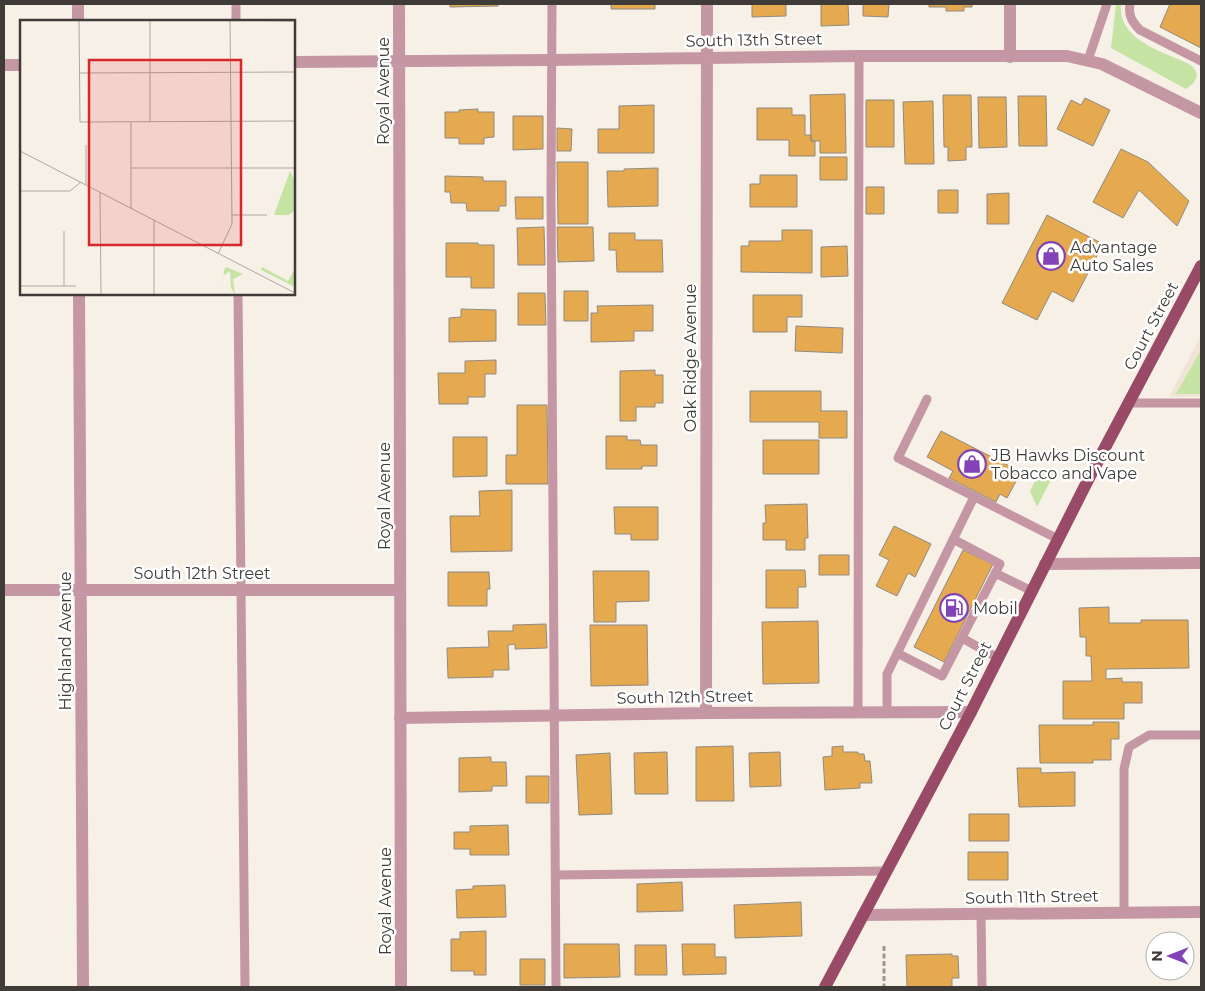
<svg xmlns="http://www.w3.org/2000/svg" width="1205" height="991" viewBox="0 0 1205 991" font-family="Montserrat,sans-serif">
<rect width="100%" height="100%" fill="#f7f0e7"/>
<path fill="#efe4d5" d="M1201 335V397H1169Z"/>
<path fill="#c5e3a3" d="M1116 4H1121C1117 40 1163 52 1189 64 1202 73 1197 81 1186 89L1111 48Z
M1201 350V394H1176Z
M1042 468 1056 470 1037 507 1030 491Z"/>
<path fill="#e5a94f" stroke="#908a82" d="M450 4H498V6L450 7Z
M611 4H655V9H611Z
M752 4H786V16L752 17Z
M821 4H848L849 25 821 26Z
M863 4H889L888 17 863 16Z
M929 4H972V7H964V11H946V7H929Z
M1170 4H1201V48L1160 27Z
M845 94 846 153H820V141H811L810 95Z
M943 95H971L972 147H966V160L948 161V147H944Z
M1018 96H1046L1047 146H1019Z
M978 97H1006L1007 147 979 148Z
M1085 98 1110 110 1093 146 1057 129 1071 100 1081 105Z
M866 100H894V147H866Z
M933 101 934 164H905L903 102Z
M654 105V153H598V129H619V106Z
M757 108H792V115H805V135H811V141H815V156H789V140H757Z
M478 109V112H494V137L484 138V144H459V138H445V112H459V110Z
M513 116H543V149L513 150Z
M557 128 572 129 571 151H557Z
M1121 149 1148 162 1189 201 1177 226 1139 190 1123 218 1093 202Z
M820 157H847V180H820Z
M557 162H588V224H558Z
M658 168V206L608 207 607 171H624V169Z
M760 175H797V207H750V184H760Z
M445 176 483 177V181H506V206H499V211H467L466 203H451L450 192H445Z
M866 187H884V214H866Z
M938 190H958V213H938Z
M1009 193V224H987V194Z
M515 197H543V219H516Z
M1047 215 1103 244 1073 302 1052 291 1037 320 1002 303Z
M544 227 545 265H518L517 228Z
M557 227H593L594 261 558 262Z
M782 230H812V273L741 272V246H749V241H782Z
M609 233H635V240H662L663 272H617L616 250H609Z
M446 243H478V245H494V288H471V277H446Z
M847 246 848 276 821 277V247Z
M564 291H588V321H564Z
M518 293H545L546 325H518Z
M753 295H802V317H787V332H753Z
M653 305V331H634V341L591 342V313H598L597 306Z
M461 309 496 310V341L449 342V318L461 317Z
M796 326 843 328 842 353 795 351Z
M496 360V374H485V397H468V404H439L438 373H465V361Z
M655 370V375H663V403H655V407H636V421H620V371Z
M750 391H821V411H847V438H819V422H750Z
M517 405H547L548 484H506V455H517Z
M941 431 1021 472 1007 498 1000 494 996 502 949 478 953 471 927 457Z
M606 436H627V440H640L641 445H657V466H642V469H606Z
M453 437H487V476L453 477Z
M763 440H819V474H763Z
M512 490V551L451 552 450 516H480L479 491Z
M807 504 808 538H805V550H786V540H763V523H766L765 505Z
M614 507H658V540H631V534H615Z
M894 526 931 544 915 577 908 573 897 596 876 586 889 560 879 555Z
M963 550 993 564 944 662 914 647Z
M819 555H849V575H819Z
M766 570H805L806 587H798V608H766Z
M593 571H649V601L616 602V622H594Z
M448 572H489L490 589H487V606H448Z
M1109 607V623H1141V620H1188L1189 668 1106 669V679L1122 678V682H1142V703H1124V719H1063V681H1092L1091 656H1086V637H1080L1079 608Z
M818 621 819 683 763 684 762 622Z
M546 624 547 648 515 649V644L508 645 509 670H493V677L448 678 447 648 489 647 488 631H513V625Z
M590 625H647L648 685 591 686Z
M1093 722H1119V739H1111V760H1093V763H1040L1039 725H1093Z
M733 746 734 801H696V747Z
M843 746V752H858V754H864L865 761H870L872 783H860V788L825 790 823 757 832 756V747Z
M667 752 668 794H635L634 753Z
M780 752 781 786 750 787 749 753Z
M610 753 612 814 579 815 576 755Z
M491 757V762H506L507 786H492V791L459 792V758Z
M1017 768H1041V773L1075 772V806L1019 807Z
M526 776H549V803H526Z
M969 814H1009V841H969Z
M508 825 509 855H470V849H454V832H470V826Z
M968 852H1008V880H968Z
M682 882 683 911 637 912V884Z
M505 885 506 917 457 918 456 890 473 889V886Z
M801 902 802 936 735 938 734 905Z
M486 931V975H474V971H451V939H460V932Z
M564 944H619L620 977 564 978Z
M682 944H715V957H726V974L683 975Z
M635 945H666L667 975H635Z
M952 954V956H958L959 978H952V987H907L906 955Z
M520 959H545V985H520Z"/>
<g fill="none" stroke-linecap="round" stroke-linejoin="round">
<path stroke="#9c9791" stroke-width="3" stroke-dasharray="5 2.5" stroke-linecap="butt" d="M884 946V987"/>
<path stroke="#c597a5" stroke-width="9" d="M236 4V21
M552 4 551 196 556 987
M1130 4C1128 15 1132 22 1140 30L1201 61
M1088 60 1107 4
M238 294 245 987
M927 399 898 458 1058 539
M1129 403H1201
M995 573 1032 591
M962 638 998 658
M897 653 942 676 1000 564 953 539
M887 712V674L974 497
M858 713 859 56
M556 875 886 871
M1124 913V769L1129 747 1149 735H1201
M981 914 982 987"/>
<path stroke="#c597a5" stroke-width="12" d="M78 4V21
M399 4 401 987
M1010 4V57
M294 62 552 60 859 56H1067L1102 64 1201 113
M4 65H21
M79 294 83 987
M1045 564 1201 563
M4 590H400
M706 713 707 4
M400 718 706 713 971 712
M863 915 1201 912"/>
<path stroke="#984a66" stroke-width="12" d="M825 987 971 712 1090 476 1201 266"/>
</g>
<defs>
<symbol id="shop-ring" viewBox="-11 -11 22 22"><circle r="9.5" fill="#fff" stroke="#8343b8" stroke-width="1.5"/><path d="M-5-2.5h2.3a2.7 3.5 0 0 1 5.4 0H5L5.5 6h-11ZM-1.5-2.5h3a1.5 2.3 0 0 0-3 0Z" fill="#8343b8"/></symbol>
<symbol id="fuel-ring" viewBox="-11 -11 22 22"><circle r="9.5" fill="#fff" stroke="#8343b8" stroke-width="1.5"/><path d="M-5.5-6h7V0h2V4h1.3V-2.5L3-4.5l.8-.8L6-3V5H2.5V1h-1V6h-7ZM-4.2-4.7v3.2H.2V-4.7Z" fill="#8343b8"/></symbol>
</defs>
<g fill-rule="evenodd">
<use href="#shop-ring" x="1035" y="240" width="32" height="32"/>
<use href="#shop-ring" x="956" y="448" width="32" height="32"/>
<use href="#fuel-ring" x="938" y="592" width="32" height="32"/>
</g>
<g text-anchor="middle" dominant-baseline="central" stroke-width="5" stroke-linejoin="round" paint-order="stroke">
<g font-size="16" fill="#3e3b38" stroke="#fff">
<text transform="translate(754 40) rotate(-1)">South 13th Street</text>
<text transform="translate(383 91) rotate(-90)">Royal Avenue</text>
<text transform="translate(1151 326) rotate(-62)">Court Street</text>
<text transform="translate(690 358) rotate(-90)">Oak Ridge Avenue</text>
<text transform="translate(384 496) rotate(-90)">Royal Avenue</text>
<text x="202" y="573">South 12th Street</text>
<text transform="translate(65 641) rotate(-90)">Highland Avenue</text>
<text transform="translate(965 686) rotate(-63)">Court Street</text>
<text transform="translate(685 697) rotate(-1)">South 12th Street</text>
<text transform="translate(1032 897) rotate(-1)">South 11th Street</text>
<text transform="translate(385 901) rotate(-90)">Royal Avenue</text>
</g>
<g font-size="16" fill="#3e3b38" stroke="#fff" text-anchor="start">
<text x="1070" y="247">Advantage<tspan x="1070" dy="18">Auto Sales</tspan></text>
<text x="991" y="455">JB Hawks Discount<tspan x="991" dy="18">Tobacco and Vape</tspan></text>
<text x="973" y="608">Mobil</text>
</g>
</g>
<g transform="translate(20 20)">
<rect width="275" height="275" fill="#f7f0e7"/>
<path d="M270 151 275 162V190L269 195H254ZM206 247 223 254 213 259 215 274 211 268 210 251 204 255 203 272 204 251ZM242 247 268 261 275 248V267L241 250Z" fill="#c5e3a3"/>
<path fill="none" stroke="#ada8a1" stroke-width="1" d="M59 0 60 102 275 101M130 0V102M207 0 275 1M60 53 275 52M111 102V189M0 131 275 273M111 148H275M66 165V125M0 171H50L61 162M80 172 81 275M212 195H247M134 200V275M44 211V266M198 234 212 204 210 0M0 266H56"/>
<path fill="#d62828" fill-opacity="0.15" stroke="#d62828" stroke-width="2.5" d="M69 40H221V225H69Z"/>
<rect width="275" height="275" fill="none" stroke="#3e3b38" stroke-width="2.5"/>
</g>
<rect width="1205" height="991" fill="none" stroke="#3e3b38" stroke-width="10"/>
<g transform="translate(1170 956) rotate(270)"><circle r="24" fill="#ffffff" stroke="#b2b1af"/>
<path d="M0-4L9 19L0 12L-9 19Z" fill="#8343b8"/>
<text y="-8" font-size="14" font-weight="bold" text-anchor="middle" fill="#3e3b38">N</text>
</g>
</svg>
